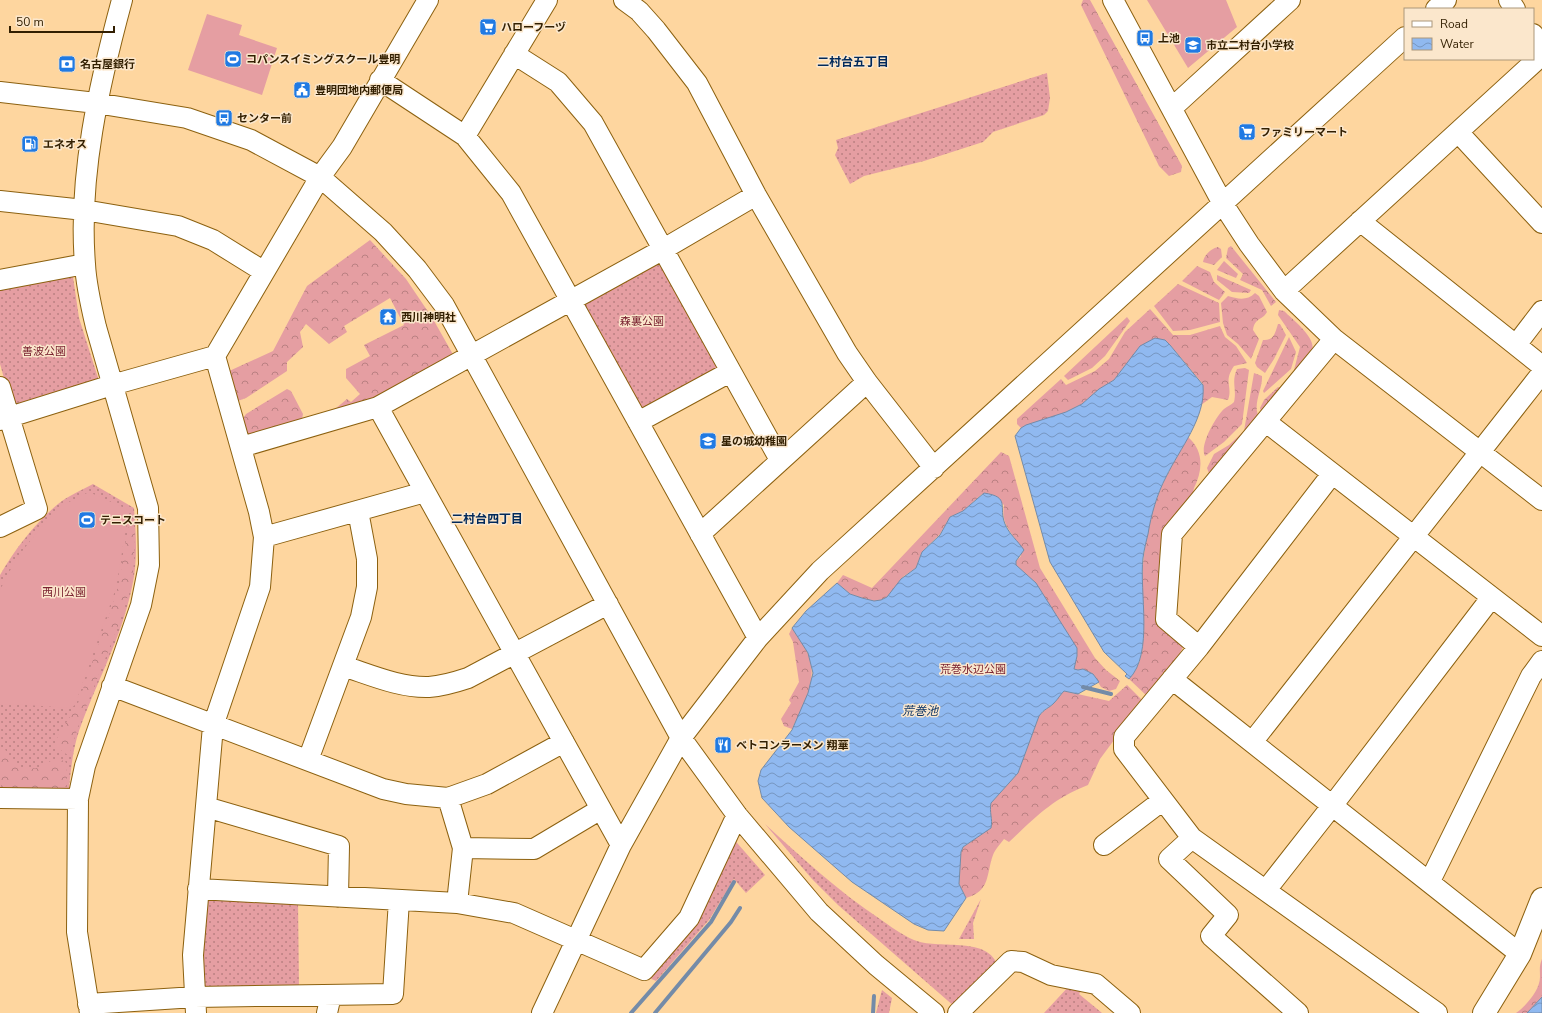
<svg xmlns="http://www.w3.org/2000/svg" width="1542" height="1013" viewBox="0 0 1542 1013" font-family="'Nunito Sans','Noto Sans JP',sans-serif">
<defs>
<pattern id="grass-dots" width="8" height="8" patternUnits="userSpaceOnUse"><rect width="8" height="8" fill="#e59ea2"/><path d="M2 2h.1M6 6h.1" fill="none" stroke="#ba8082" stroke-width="1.8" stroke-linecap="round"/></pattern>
<pattern id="forest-crowns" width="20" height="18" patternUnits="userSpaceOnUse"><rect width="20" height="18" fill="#e59ea2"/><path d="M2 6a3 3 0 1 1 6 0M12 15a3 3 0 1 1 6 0" fill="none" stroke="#ba8082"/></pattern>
<pattern id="water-waves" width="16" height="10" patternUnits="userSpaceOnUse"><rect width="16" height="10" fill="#90b9f0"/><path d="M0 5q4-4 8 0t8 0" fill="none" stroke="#7696c0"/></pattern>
</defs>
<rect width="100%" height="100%" fill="#fed69f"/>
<path fill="url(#grass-dots)" d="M1047 73 1050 98 1048 111 1044 115 993 132 983 142 924 161 864 176 850 184 835 155 838 148 836 140Z
M655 261 662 262 719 367 638 411 582 308 584 299Z
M72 270 79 318 99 381 16 405 11 403 0 364V284Z
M93 484 134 508C136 535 138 561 132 587 122 637 96 683 79 731 73 749 71 768 69 788L61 792 0 789V575C15 549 35 523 58 504 68 496 82 490 93 484Z
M765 824C802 858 838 891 880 919 890 926 902 935 914 940 937 950 986 936 997 964L955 1007 838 905 812 879Z
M731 836 765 875 746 893 734 879 709 920 656 981 645 976Z
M209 895 298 901 299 989 207 991 200 985 203 901Z
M981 899 973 923 974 939H959Z
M1070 985 1085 986 1079 994 1102 1013H1044Z
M882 990 892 998 889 1013H876Z"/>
<path fill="url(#forest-crowns)" d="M1083 0H1090L1182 166 1181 172 1169 176 1159 166 1081 5Z
M370 240 406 279 433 319 455 358 377 400 339 410 335 409 347 399 351 402 360 394 346 378V369L370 356 364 345 404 325 390 298 344 326 347 332 329 344 306 324 300 332 303 347 287 362V371L246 398 235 402 227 372 273 351 307 286Z
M1231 246 1276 302 1271 306 1262 290 1240 280 1243 274 1226 258 1228 248Z
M1218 247 1221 249 1222 257 1214 265 1203 262C1204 255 1212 248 1218 247Z
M1224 261 1238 274 1236 278 1217 270Z
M1197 266 1210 272 1214 282 1225 292 1219 300 1182 281Z
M1217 275 1251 290 1249 293 1232 292 1217 280Z
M1178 284 1219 303 1220 322 1190 330 1173 331 1154 306Z
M1255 293 1259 296 1267 312C1262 321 1255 317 1253 330L1259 339 1251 359 1238 344 1227 335 1223 323 1221 303 1228 296C1238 299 1247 301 1255 293Z
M1150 309 1173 335H1190L1220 326 1225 337 1236 346 1247 363 1234 366C1223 382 1233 386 1228 400L1212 397 1201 405 1203 384 1170 345 1126 364 1114 380 1099 389 1082 404 1066 412 1021 428 1017 424V419L1061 379 1066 385 1095 371 1109 359 1125 332Z
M1279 310 1284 311C1293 320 1317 338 1312 351 1309 358 1302 365 1297 372L1294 370 1300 347 1278 315Z
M1127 317 1130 321 1105 356 1092 368 1068 380 1064 376Z
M1278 324H1280L1286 335 1274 359 1265 373 1257 367 1255 363 1263 340C1274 341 1275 333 1278 324Z
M1289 337 1296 352 1291 369 1264 393 1263 391Z
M1245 368 1249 370 1242 424 1224 442 1205 456C1199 446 1216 416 1224 409 1228 406 1231 405 1234 402 1237 389 1231 382 1237 369Z
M1254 373 1262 376C1263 389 1251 407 1260 418L1210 476 1207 468 1214 454 1229 445 1244 431Z
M1278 387 1281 388 1262 414 1260 408 1264 400Z
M287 389 291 391 303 414 302 419 251 434 246 433 242 420 246 414Z
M1188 437C1204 451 1203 470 1194 488L1160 622 1185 643 1175 663 1148 697 1129 679C1148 660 1143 626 1142 601 1141 559 1147 515 1166 477 1173 463 1181 450 1188 437Z
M1001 452 1009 456 1040 568 1095 658 1106 670 1120 681 1116 689 1109 691 1101 687 1093 674 1083 669 1078 670 1074 669 1077 656 1036 583 1016 565V561L1021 556C1019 533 1000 531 1004 505L991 494H982L963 511 950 517 940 534 922 552 916 568 904 576 887 597 881 600 874 601 862 598 850 594 837 583 843 575 872 588Z
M130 517H133L135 538 134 562 131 587 117 629 78 727 69 756 54 745 59 734 77 706 118 588Z
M792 628C797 636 803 643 807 652 820 678 803 706 792 729L784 726 781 719 791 703 789 700 799 682 793 642 789 634Z
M1127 685 1143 701 1100 759 1088 785C1052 799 1036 817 1009 842L1004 839C1000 844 995 850 993 855 986 874 991 891 966 898L959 884 961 852 963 847 991 828C993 819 989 812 991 803L1018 773 1039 716C1045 708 1048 709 1054 703 1058 699 1060 695 1064 691L1109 701Z
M0 749H5L11 761 21 769 39 768 54 759 65 761 67 765 66 786 61 789 4 788 0 783Z
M1542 959V997L1527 1013H1516C1526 1006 1540 990 1540 977 1540 970 1539 966 1542 959Z"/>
<path fill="#e59ea2" d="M1147 0H1226L1237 27 1188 68Z
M207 14 242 25 239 35 277 48 262 95 188 70Z
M89 492 129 510 116 588 75 705 71 708 12 704 0 705V590L16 559 38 531 61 506Z"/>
<path fill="url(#water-waves)" stroke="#748ba8" d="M1155 338 1165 340 1170 345 1203 385C1206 418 1180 448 1166 477 1157 494 1151 515 1148 534 1146 542 1144 550 1143 558 1139 592 1154 654 1129 679L1125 676 1127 674 1104 652 1050 562 1015 436 1021 428 1026 425 1066 412 1082 404 1099 389 1114 380 1140 346Z
M984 493C1011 497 998 507 1005 524 1009 534 1018 541 1024 550L1016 561V565L1036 583 1077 648V656L1074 669 1078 670 1083 669 1093 674 1099 682 1078 694 1064 691C1060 695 1058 699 1054 703 1048 709 1045 708 1039 716L1018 773 991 803C989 812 993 819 991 828L963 847 961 852 959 884 966 898 944 931 928 930 914 924 852 882 789 827 762 798 758 781 761 770 792 730 808 693 813 673 808 653 792 628 806 611 837 583 850 594 862 598 874 601 881 600 887 597 901 579 916 568 922 552 940 535 950 517 963 511Z
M1542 997V1013H1527Z"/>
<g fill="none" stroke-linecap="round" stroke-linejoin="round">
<path stroke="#748ba8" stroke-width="4" d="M1083 687 1111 694
M631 1013 711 922 734 882
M655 1013 731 922 740 908
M873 1013 874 996"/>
<defs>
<path id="minor" d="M624 0 639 11 656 30 697 83 756 195 847 353 867 382 934 468
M1113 0 1223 204 1249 244 1284 291 1334 339 1542 500
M1509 0 1515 9
M1436 9 1446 0
M1533 34 1542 47
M514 54 558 82 593 123 780 460
M380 80 465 136 511 193 758 638
M0 92 96 103 187 118 251 140 320 177 383 232 417 269 444 305 681 738 737 815 819 912 876 965 934 1013
M1172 108 1290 0
M1458 132 1542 223
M465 136 547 0
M0 201 84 210 178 226 213 240 263 271
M1360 221 1542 366
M0 280 85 264
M1284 291 1542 55
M1516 345 1542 311
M0 387 37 509 0 527
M378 407 621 845
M0 420 112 385 215 356 320 177 342 147 428 0
M638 422 730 372
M1266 422 1542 636
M241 447 378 407 662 250 756 195
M1332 474 1199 647 1124 737V749L1192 838 1437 1013
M700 534 867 382
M264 537 425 492
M1199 647 1166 619 1172 534 1334 339
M343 666C371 675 400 688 429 687 443 686 456 682 468 678L608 604
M1172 679 1520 954
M112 686 383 789 406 794 448 798 487 784 564 742
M1253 741 1542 373
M308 760 361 617 367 587V559L358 511
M0 798 78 799
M448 798 463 848 457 903
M206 807 339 846 338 897
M1192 838 1169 859 1228 915 1211 936 1298 1013
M1104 845 1163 800
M463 848 534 849 601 809
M1430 881 1531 676 1542 661
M198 889 457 903 514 913 644 970 689 918 737 815
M1266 890 1332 806 1491 598
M88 1004 195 997 393 994 399 900
M90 1013 77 932 78 799 85 766 141 605 149 565 148 508 96 327C91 306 86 285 85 264 78 176 99 85 122 0
M196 1013 193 955 213 726 260 587 264 537 259 512 215 356
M327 1013 331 995
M542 1013 621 845 681 738 758 638 820 571 1405 37
M958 1013 1011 961 1023 962 1051 975 1096 984 1130 1013"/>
<path id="major" d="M1484 1013 1520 954 1542 899"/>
</defs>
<use href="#minor" stroke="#8c6110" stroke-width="22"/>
<use href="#major" stroke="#8c6110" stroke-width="24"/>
<use href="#minor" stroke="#fff" stroke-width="20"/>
<use href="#major" stroke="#fff" stroke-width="22"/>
</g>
<defs>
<symbol id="supermarket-square" viewBox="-11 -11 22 22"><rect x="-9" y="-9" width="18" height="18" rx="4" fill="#207ae3" stroke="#fbe7cc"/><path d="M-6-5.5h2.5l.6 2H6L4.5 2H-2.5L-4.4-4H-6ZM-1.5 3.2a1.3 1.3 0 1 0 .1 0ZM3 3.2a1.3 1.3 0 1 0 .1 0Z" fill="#fff"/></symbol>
<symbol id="bus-square" viewBox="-11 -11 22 22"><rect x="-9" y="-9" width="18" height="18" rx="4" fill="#207ae3" stroke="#fbe7cc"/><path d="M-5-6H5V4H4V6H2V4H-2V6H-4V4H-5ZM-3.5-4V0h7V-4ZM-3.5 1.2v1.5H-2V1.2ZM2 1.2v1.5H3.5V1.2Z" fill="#fff"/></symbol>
<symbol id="school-square" viewBox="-11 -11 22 22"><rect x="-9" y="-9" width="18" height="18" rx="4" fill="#207ae3" stroke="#fbe7cc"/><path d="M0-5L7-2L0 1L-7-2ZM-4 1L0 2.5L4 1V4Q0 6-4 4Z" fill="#fff"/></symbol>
<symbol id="stadium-square" viewBox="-11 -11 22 22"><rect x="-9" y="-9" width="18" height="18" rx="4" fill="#207ae3" stroke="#fbe7cc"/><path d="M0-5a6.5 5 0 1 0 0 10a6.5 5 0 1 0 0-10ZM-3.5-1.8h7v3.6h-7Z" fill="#fff"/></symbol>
<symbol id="bank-square" viewBox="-11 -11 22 22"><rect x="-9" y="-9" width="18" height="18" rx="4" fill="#207ae3" stroke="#fbe7cc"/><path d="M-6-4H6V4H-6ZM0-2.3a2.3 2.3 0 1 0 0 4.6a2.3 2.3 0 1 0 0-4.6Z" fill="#fff"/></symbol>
<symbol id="civic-square" viewBox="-11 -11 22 22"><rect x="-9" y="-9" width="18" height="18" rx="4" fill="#207ae3" stroke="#fbe7cc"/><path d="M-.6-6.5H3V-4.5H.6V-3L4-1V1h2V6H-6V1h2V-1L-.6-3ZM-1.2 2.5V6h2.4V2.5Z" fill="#fff"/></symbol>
<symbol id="fuel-square" viewBox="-11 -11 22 22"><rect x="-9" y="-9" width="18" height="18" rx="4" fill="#207ae3" stroke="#fbe7cc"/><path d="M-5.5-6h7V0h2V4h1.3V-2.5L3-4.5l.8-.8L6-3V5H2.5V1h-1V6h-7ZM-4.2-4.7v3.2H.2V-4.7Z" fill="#fff"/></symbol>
<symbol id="temple-square" viewBox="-11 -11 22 22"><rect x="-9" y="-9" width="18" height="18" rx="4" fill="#207ae3" stroke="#fbe7cc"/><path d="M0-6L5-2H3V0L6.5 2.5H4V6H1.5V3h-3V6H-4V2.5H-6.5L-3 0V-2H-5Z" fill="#fff"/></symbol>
<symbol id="restaurant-square" viewBox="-11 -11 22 22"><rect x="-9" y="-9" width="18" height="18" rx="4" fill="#207ae3" stroke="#fbe7cc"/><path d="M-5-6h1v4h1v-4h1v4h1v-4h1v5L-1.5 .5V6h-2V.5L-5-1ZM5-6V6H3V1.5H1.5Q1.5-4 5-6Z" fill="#fff"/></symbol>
</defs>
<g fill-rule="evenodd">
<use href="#supermarket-square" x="478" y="17" width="20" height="20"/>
<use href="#bus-square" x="1135" y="28" width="20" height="20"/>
<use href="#school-square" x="1183" y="35" width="20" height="20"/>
<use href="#stadium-square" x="223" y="49" width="20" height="20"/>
<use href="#bank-square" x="57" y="54" width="20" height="20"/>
<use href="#civic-square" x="292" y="80" width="20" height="20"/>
<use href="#bus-square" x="214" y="108" width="20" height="20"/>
<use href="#supermarket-square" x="1237" y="122" width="20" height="20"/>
<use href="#fuel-square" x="20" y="134" width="20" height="20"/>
<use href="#temple-square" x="378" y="307" width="20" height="20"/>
<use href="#school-square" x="698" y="431" width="20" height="20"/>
<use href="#stadium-square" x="77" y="510" width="20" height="20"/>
<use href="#restaurant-square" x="713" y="735" width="20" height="20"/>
</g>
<g text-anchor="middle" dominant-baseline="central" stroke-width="3" stroke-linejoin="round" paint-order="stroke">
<g font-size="11" font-weight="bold" fill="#321f01" stroke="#fbe7cc" text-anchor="start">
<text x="501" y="27">ハローフーヅ</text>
<text x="1158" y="38">上池</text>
<text x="1206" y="45">市立二村台小学校</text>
<text x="246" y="59">コパンスイミングスクール豊明</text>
<text x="80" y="64">名古屋銀行</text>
<text x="315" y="90">豊明団地内郵便局</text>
<text x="237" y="118">センター前</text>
<text x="1260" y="132">ファミリーマート</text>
<text x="43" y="144">エネオス</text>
<text x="401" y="317">西川神明社</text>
<text x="721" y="441">星の城幼稚園</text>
<text x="100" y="520">テニスコート</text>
<text x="736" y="745">ベトコンラーメン 翔華</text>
</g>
<g font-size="11" fill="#7a2230" stroke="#fbe7cc">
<text x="642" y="321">森裏公園</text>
<text x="44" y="351">善波公園</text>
<text x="64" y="592">西川公園</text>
<text x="973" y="669">荒巻水辺公園</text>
</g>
<g font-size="12" font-weight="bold" fill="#00295b" stroke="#fbe7cc">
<text x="853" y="62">二村台五丁目</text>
<text x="487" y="519">二村台四丁目</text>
</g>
<g font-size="12" font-style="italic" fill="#0b3364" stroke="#fbe7cc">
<text x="920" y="711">荒巻池</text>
</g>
</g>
<rect x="1404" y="8" width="130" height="52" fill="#fbe7cc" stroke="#ab977b"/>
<rect x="1412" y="21" width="20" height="6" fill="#ffffff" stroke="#ab977b"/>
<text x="1440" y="28" font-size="12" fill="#321f01">Road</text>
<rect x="1412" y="38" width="20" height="12" fill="url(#water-waves)" stroke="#ab977b"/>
<text x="1440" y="48" font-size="12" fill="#321f01">Water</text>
<path d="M10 26v6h104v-6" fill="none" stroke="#321f01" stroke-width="2"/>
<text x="16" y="26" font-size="12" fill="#321f01" stroke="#fbe7cc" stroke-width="3" paint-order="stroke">50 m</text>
</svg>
